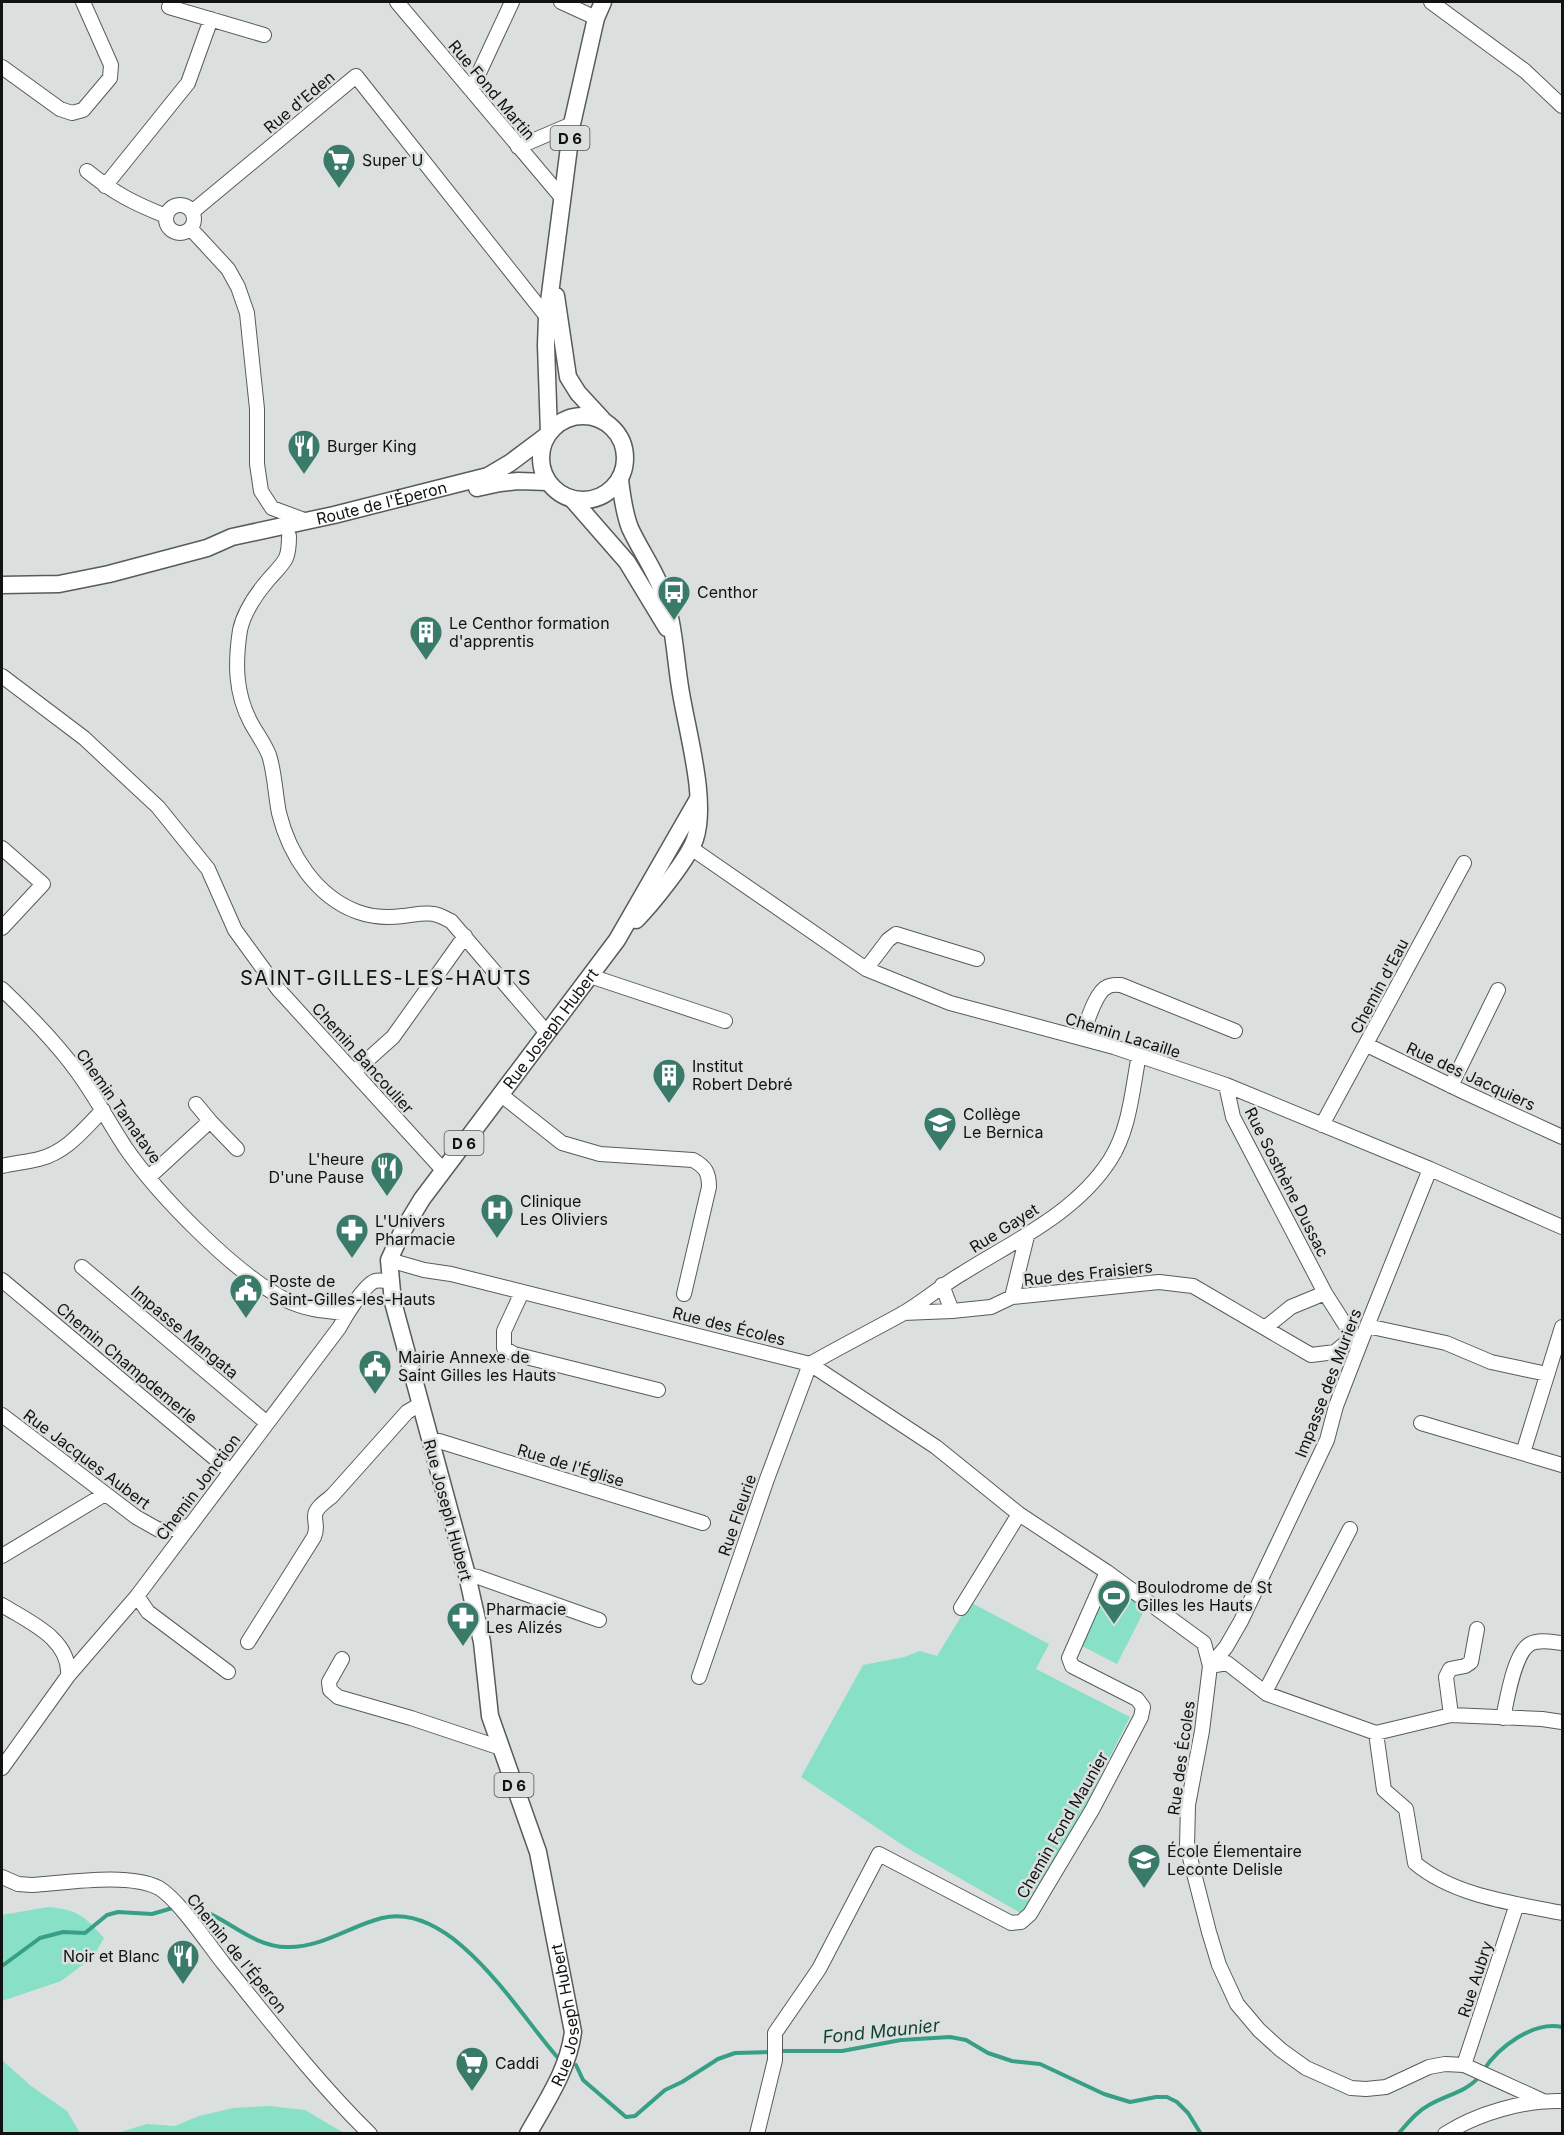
<svg xmlns="http://www.w3.org/2000/svg" width="1564" height="2135" viewBox="0 0 1564 2135" font-family="Inter,sans-serif">
<rect width="100%" height="100%" fill="#dbe0de"/>
<path fill="#88e0c7" d="M1112 1583 1147 1605 1117 1664 1080 1645Z
M970 1602 1049 1644 1036 1669 1130 1717 1085 1806 1024 1915 907 1848 801 1777 863 1665 904 1657 920 1651 937 1656Z
M48 1907C79 1910 84 1916 104 1938L93 1957 61 1981 2 2001V1915Z
M2 2060 31 2086 67 2111 80 2133H2Z
M270 2106 305 2110 344 2133H117L147 2124 175 2126 199 2116 233 2108Z"/>
<g fill="none" stroke-linecap="round" stroke-linejoin="round">
<path stroke="#369f86" stroke-width="4" d="M186 1907C222 1910 248 1947 287 1947 321 1948 350 1926 382 1918 454 1901 519 2015 559 2059
M2 1966 40 1938 63 1932 85 1933 107 1915 118 1912 152 1914 176 1907
M778 2051H842L901 2040 950 2037 966 2040 988 2053 1012 2061 1040 2064 1104 2094 1130 2102 1156 2097H1167L1177 2102 1188 2113 1201 2134
M576 2065 583 2080 626 2117 635 2116 665 2090 682 2082 718 2059 735 2053 771 2052
M1483 2071C1498 2047 1533 2021 1562 2027
M1398 2134C1408 2123 1416 2112 1429 2105 1446 2095 1466 2092 1479 2077"/>
<defs>
<path id="minor" d="M397 2 563 199
M561 2 596 18
M1431 2 1525 71 1562 106
M169 7 264 35
M2 67 60 109 72 113 83 110 110 78 111 65 83 2
M471 90 512 2
M518 147 572 124
M87 171C114 193 133 203 166 216
M105 186 188 83 211 19
M166 219a14 14 0 1 1 28 0a14 14 0 1 1-28 0Z
M192 212 356 76 547 317
M191 229 228 269 238 287 247 313 257 409V464L261 491 272 508 307 521
M289 536C289 544 289 551 286 558 282 566 274 573 269 579 257 593 244 612 240 630 235 663 235 693 251 723 257 734 264 743 269 755 275 774 275 793 279 813 289 854 316 897 358 912 372 917 388 918 403 916 413 915 424 912 434 914 440 915 446 919 451 921L547 1033
M2 676 84 738 158 807 208 869 235 930 278 989 443 1170
M2 848 43 884 2 928
M691 848 866 969 950 1003 1114 1047 1226 1085 1430 1169 1562 1227
M866 969 888 940 896 934 977 959
M590 976 725 1021
M2 989C28 1014 54 1040 76 1070 94 1094 108 1121 125 1147 158 1195 234 1273 286 1300 306 1310 326 1311 348 1313
M1081 1038C1086 1026 1095 992 1107 987 1111 984 1117 985 1121 985L1235 1031
M1367 1045 1464 1092 1562 1137
M354 1072 393 1037 465 936
M1226 1085 1233 1117 1325 1293 1353 1337
M1451 1086 1498 990
M500 1094 562 1143 600 1154 693 1160C706 1167 709 1173 709 1187L684 1294
M196 1104 210 1121
M1322 1125 1464 863
M2 1166C14 1163 27 1162 39 1159 67 1152 84 1129 103 1110
M149 1177 210 1121 237 1149
M389 1260 424 1270 451 1274 810 1364 936 1447 1019 1514 1107 1572 1204 1643 1210 1666 1202 1731 1188 1805 1187 1846 1209 1932 1219 1965 1237 2004 1259 2030 1281 2050 1306 2068 1351 2088 1366 2089 1386 2087 1429 2067 1445 2064 1464 2065 1541 2100
M82 1267 267 1423
M2 1280 230 1471
M942 1285 952 1311
M522 1292 504 1331V1348L514 1354 658 1390
M1012 1297 1027 1236
M903 1313 952 1311 991 1307 1012 1297 1159 1282 1193 1286 1311 1355 1335 1352 1353 1337 1363 1336
M1367 1326 1446 1343 1491 1362 1547 1374
M1265 1328 1291 1307 1325 1293
M810 1364C840 1347 871 1331 902 1314 923 1302 942 1285 963 1273 1014 1241 1076 1213 1110 1160 1130 1129 1132 1090 1139 1055
M2 1415 136 1517 159 1530 189 1526
M1421 1423 1562 1465
M430 1442 439 1441 703 1523
M1523 1453 1562 1327
M2 1556 105 1494
M467 1575 478 1577 599 1620
M137 1596 148 1612 228 1672
M2 1605C29 1622 71 1639 68 1676
M961 1608 1019 1514
M248 1642 314 1537C318 1528 315 1525 315 1516 315 1508 326 1501 332 1496L407 1412 419 1405
M342 1659 329 1682 330 1690 338 1697 411 1718 501 1748
M1210 1666 1226 1647 1241 1621 1327 1440 1336 1406 1367 1326 1430 1169
M1210 1666 1227 1663 1267 1694 1376 1733 1451 1715 1542 1719 1562 1722
M699 1677 767 1479 810 1364
M1265 1692 1350 1529
M1451 1715 1446 1677 1450 1669 1465 1666 1471 1662 1477 1629
M1503 1718C1507 1700 1514 1653 1530 1644 1539 1639 1552 1642 1562 1643
M1376 1733 1384 1790 1406 1809 1415 1863C1454 1896 1513 1903 1562 1913
M2 1768 68 1676 137 1596 339 1328C345 1317 364 1285 375 1281 379 1280 385 1281 390 1281
M2 1877 18 1884 32 1885C65 1883 129 1872 159 1888 179 1900 208 1944 224 1964 271 2022 317 2082 370 2134
M1464 2065 1517 1904
M757 2134 775 2060V2033L819 1969 879 1854 1011 1923 1021 1922 1030 1914 1092 1810 1141 1717 1143 1707 1137 1699 1072 1666 1069 1658 1107 1572
M1445 2134C1478 2113 1524 2100 1562 2101"/>
<g id="major">
<path d="M556 296 568 377 578 393 602 419"/>
<circle cx="583" cy="458" r="42"/>
<path d="M549 433 546 345 547 317 572 124 596 18 603 2"/>
<path d="M620 480C622 496 624 513 630 528 640 550 655 570 663 593 674 622 675 656 680 687 686 728 708 800 695 839 689 858 651 905 636 920"/>
<path d="M477 488 500 483 518 481 548 482"/>
<path d="M572 499 627 562 667 628"/>
<path id="s1" d="M2 585 59 584 109 574 207 548 232 537 334 515 488 476 510 463 546 436"/>
<path id="s2" d="M528 2134C547 2100 568 2070 573 2032L538 1852 490 1716 482 1642 467 1575 393 1302 389 1260 402 1232 422 1199 617 940 698 799"/>
</g>
</defs>
<use href="#minor" stroke="#575c5a" stroke-width="16"/>
<use href="#major" stroke="#575c5a" stroke-width="19"/>
<use href="#minor" stroke="#fff" stroke-width="14"/>
<use href="#major" stroke="#fff" stroke-width="16"/>
</g>
<defs>
<symbol id="supermarket-pin" viewBox="-11 -11 22 30"><path d="M0 17L-7.5 6A9.5 9.5 0 1 1 7.5 6Z" fill="#397a69" stroke="#dbe0de"/><path d="M-6-5.5h2.5l.6 2H6L4.5 2H-2.5L-4.4-4H-6ZM-1.5 3.2a1.3 1.3 0 1 0 .1 0ZM3 3.2a1.3 1.3 0 1 0 .1 0Z" fill="#fff"/></symbol>
<symbol id="restaurant-pin" viewBox="-11 -11 22 30"><path d="M0 17L-7.5 6A9.5 9.5 0 1 1 7.5 6Z" fill="#397a69" stroke="#dbe0de"/><path d="M-5-6h1v4h1v-4h1v4h1v-4h1v5L-1.5 .5V6h-2V.5L-5-1ZM5-6V6H3V1.5H1.5Q1.5-4 5-6Z" fill="#fff"/></symbol>
<symbol id="bus-pin" viewBox="-11 -11 22 30"><path d="M0 17L-7.5 6A9.5 9.5 0 1 1 7.5 6Z" fill="#397a69" stroke="#dbe0de"/><path d="M-5-6H5V4H4V6H2V4H-2V6H-4V4H-5ZM-3.5-4V0h7V-4ZM-3.5 1.2v1.5H-2V1.2ZM2 1.2v1.5H3.5V1.2Z" fill="#fff"/></symbol>
<symbol id="building-pin" viewBox="-11 -11 22 30"><path d="M0 17L-7.5 6A9.5 9.5 0 1 1 7.5 6Z" fill="#397a69" stroke="#dbe0de"/><path d="M-4-6H4V6H1V3H-1V6H-4ZM-2.5-4.3h1.7v1.8h-1.7ZM.8-4.3h1.7v1.8H.8ZM-2.5-1h1.7V.8h-1.7ZM.8-1h1.7V.8H.8Z" fill="#fff"/></symbol>
<symbol id="school-pin" viewBox="-11 -11 22 30"><path d="M0 17L-7.5 6A9.5 9.5 0 1 1 7.5 6Z" fill="#397a69" stroke="#dbe0de"/><path d="M0-5L7-2L0 1L-7-2ZM-4 1L0 2.5L4 1V4Q0 6-4 4Z" fill="#fff"/></symbol>
<symbol id="hospital-pin" viewBox="-11 -11 22 30"><path d="M0 17L-7.5 6A9.5 9.5 0 1 1 7.5 6Z" fill="#397a69" stroke="#dbe0de"/><path d="M-5-5h3v3.5h4V-5h3V5h-3V1.5h-4V5h-3Z" fill="#fff"/></symbol>
<symbol id="pharmacy-pin" viewBox="-11 -11 22 30"><path d="M0 17L-7.5 6A9.5 9.5 0 1 1 7.5 6Z" fill="#397a69" stroke="#dbe0de"/><path d="M-2-6h4v4h4v4h-4v4h-4v-4h-4v-4h4Z" fill="#fff"/></symbol>
<symbol id="civic-pin" viewBox="-11 -11 22 30"><path d="M0 17L-7.5 6A9.5 9.5 0 1 1 7.5 6Z" fill="#397a69" stroke="#dbe0de"/><path d="M-.6-6.5H3V-4.5H.6V-3L4-1V1h2V6H-6V1h2V-1L-.6-3ZM-1.2 2.5V6h2.4V2.5Z" fill="#fff"/></symbol>
<symbol id="stadium-pin" viewBox="-11 -11 22 30"><path d="M0 17L-7.5 6A9.5 9.5 0 1 1 7.5 6Z" fill="#397a69" stroke="#dbe0de"/><path d="M0-5a6.5 5 0 1 0 0 10a6.5 5 0 1 0 0-10ZM-3.5-1.8h7v3.6h-7Z" fill="#fff"/></symbol>
</defs>
<g fill-rule="evenodd">
<use href="#supermarket-pin" x="320" y="141" width="38" height="52"/>
<use href="#restaurant-pin" x="285" y="427" width="38" height="52"/>
<use href="#bus-pin" x="655" y="573" width="38" height="52"/>
<use href="#building-pin" x="407" y="613" width="38" height="52"/>
<use href="#building-pin" x="650" y="1056" width="38" height="52"/>
<use href="#school-pin" x="921" y="1104" width="38" height="52"/>
<use href="#restaurant-pin" x="368" y="1149" width="38" height="52"/>
<use href="#hospital-pin" x="478" y="1191" width="38" height="52"/>
<use href="#pharmacy-pin" x="333" y="1211" width="38" height="52"/>
<use href="#civic-pin" x="227" y="1271" width="38" height="52"/>
<use href="#civic-pin" x="356" y="1347" width="38" height="52"/>
<use href="#stadium-pin" x="1095" y="1577" width="38" height="52"/>
<use href="#pharmacy-pin" x="444" y="1599" width="38" height="52"/>
<use href="#school-pin" x="1125" y="1841" width="38" height="52"/>
<use href="#restaurant-pin" x="164" y="1937" width="38" height="52"/>
<use href="#supermarket-pin" x="453" y="2044" width="38" height="52"/>
</g>
<g text-anchor="middle" dominant-baseline="central" stroke-width="5" stroke-linejoin="round" paint-order="stroke">
<g fill="#dbe0de" stroke="#4e504f" stroke-width="1.5">
<rect x="550.5" y="126" width="39" height="24" rx="4.5"/>
<rect x="444.5" y="1131" width="39" height="24" rx="4.5"/>
<rect x="494.5" y="1773" width="39" height="24" rx="4.5"/>
</g>
<g font-size="15" font-weight="bold" fill="#111312">
<text x="570" y="138">D 6</text>
<text x="464" y="1143">D 6</text>
<text x="514" y="1785">D 6</text>
</g>
<g font-size="16" fill="#111312" stroke="#dbe0de">
<text transform="translate(492 90) rotate(50)">Rue Fond Martin</text>
<text transform="translate(299 102) rotate(-40)">Rue d'Eden</text>
<text stroke="none"><textPath href="#s1" startOffset="390">Route de l'Éperon</textPath></text>
<text transform="translate(1379 986) rotate(-62)">Chemin d'Eau</text>
<text stroke="none"><textPath href="#s2" startOffset="1191">Rue Joseph Hubert</textPath></text>
<text transform="translate(1123 1035) rotate(17)">Chemin Lacaille</text>
<text transform="translate(363 1058) rotate(48)">Chemin Bancoulier</text>
<text transform="translate(1471 1076) rotate(25)">Rue des Jacquiers</text>
<text transform="translate(119 1106) rotate(55)">Chemin Tamatave</text>
<text transform="translate(1287 1182) rotate(63)">Rue Sosthène Dussac</text>
<text transform="translate(1004 1228) rotate(-32)">Rue Gayet</text>
<text transform="translate(1088 1273) rotate(-6)">Rue des Fraisiers</text>
<text transform="translate(729 1326) rotate(14)">Rue des Écoles</text>
<text transform="translate(185 1332) rotate(40)">Impasse Mangata</text>
<text transform="translate(127 1363) rotate(40)">Chemin Champdemerle</text>
<text transform="translate(1328 1383) rotate(-69)">Impasse des Muriers</text>
<text transform="translate(87 1459) rotate(37)">Rue Jacques Aubert</text>
<text transform="translate(571 1465) rotate(17)">Rue de l'Église</text>
<text transform="translate(198 1487) rotate(-53)">Chemin Jonction</text>
<text transform="translate(448 1510) rotate(75)">Rue Joseph Hubert</text>
<text transform="translate(737 1515) rotate(-71)">Rue Fleurie</text>
<text transform="translate(1181 1758) rotate(-82)">Rue des Écoles</text>
<text transform="translate(1062 1825) rotate(-60)">Chemin Fond Maunier</text>
<text transform="translate(237 1953) rotate(51)">Chemin de l'Éperon</text>
<text transform="translate(1475 1979) rotate(-72)">Rue Aubry</text>
<text stroke="none"><textPath href="#s2" startOffset="129">Rue Joseph Hubert</textPath></text>
</g>
<g font-size="16" fill="#111312" stroke="#dbe0de" text-anchor="start">
<text x="362" y="160">Super U</text>
<text x="327" y="446">Burger King</text>
<text x="697" y="592">Centhor</text>
<text x="449" y="623">Le Centhor formation<tspan x="449" dy="18">d'apprentis</tspan></text>
<text x="692" y="1066">Institut<tspan x="692" dy="18">Robert Debré</tspan></text>
<text x="963" y="1114">Collège<tspan x="963" dy="18">Le Bernica</tspan></text>
<text x="364" y="1159" text-anchor="end">L'heure<tspan x="364" dy="18">D'une Pause</tspan></text>
<text x="520" y="1201">Clinique<tspan x="520" dy="18">Les Oliviers</tspan></text>
<text x="375" y="1221">L'Univers<tspan x="375" dy="18">Pharmacie</tspan></text>
<text x="269" y="1281">Poste de<tspan x="269" dy="18">Saint-Gilles-les-Hauts</tspan></text>
<text x="398" y="1357">Mairie Annexe de<tspan x="398" dy="18">Saint Gilles les Hauts</tspan></text>
<text x="1137" y="1587">Boulodrome de St<tspan x="1137" dy="18">Gilles les Hauts</tspan></text>
<text x="486" y="1609">Pharmacie<tspan x="486" dy="18">Les Alizés</tspan></text>
<text x="1167" y="1851">École Élementaire<tspan x="1167" dy="18">Leconte Delisle</tspan></text>
<text x="160" y="1956" text-anchor="end">Noir et Blanc</text>
<text x="495" y="2063">Caddi</text>
</g>
<g font-size="18" font-style="italic" fill="#113f34" stroke="#dbe0de">
<text transform="translate(881 2031) rotate(-6)">Fond Maunier</text>
</g>
<g font-size="20" letter-spacing="1.5" fill="#111312" stroke="#dbe0de">
<text x="386" y="978">SAINT-GILLES-LES-HAUTS</text>
</g>
</g>
<rect width="1564" height="2135" fill="none" stroke="#111312" stroke-width="6"/>
</svg>
